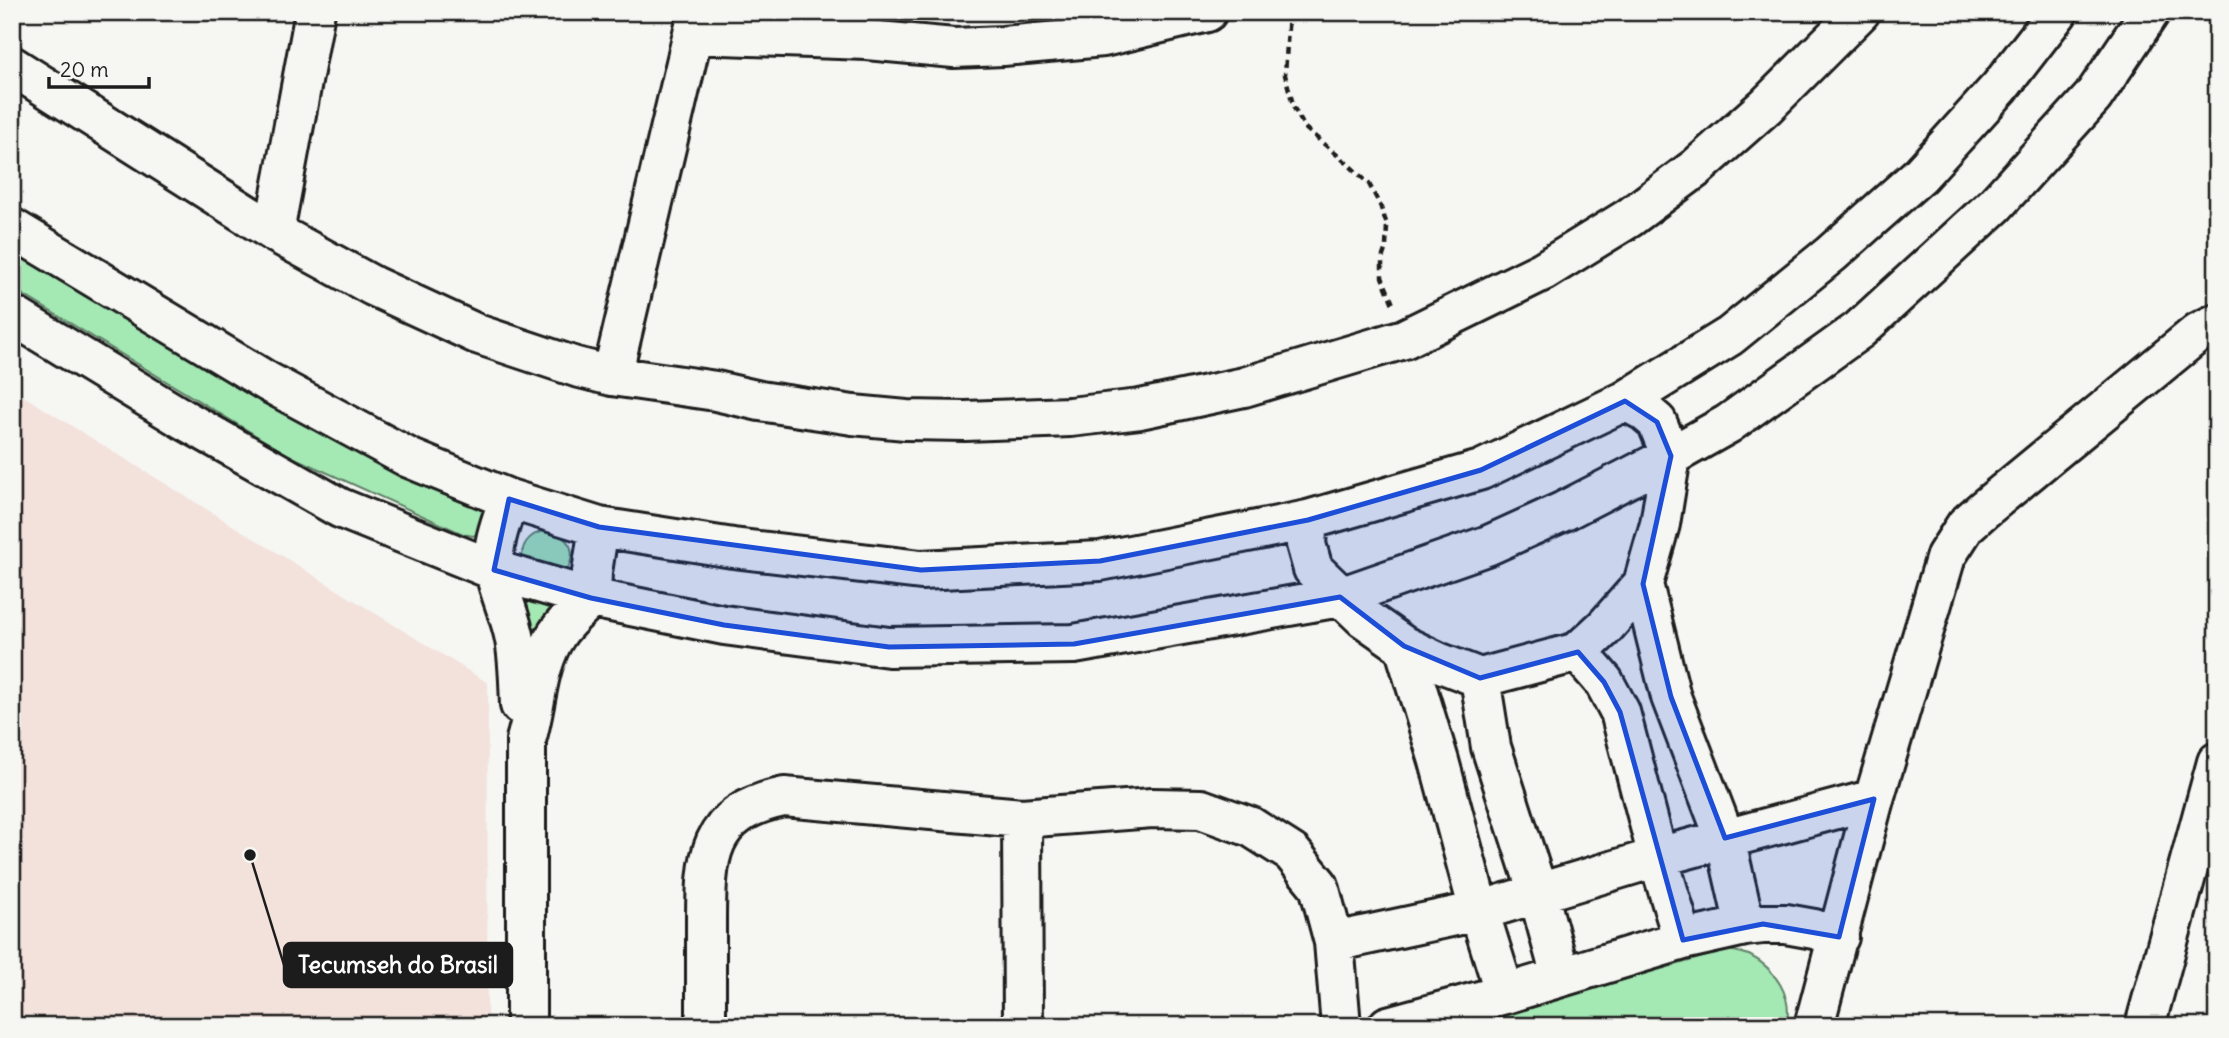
<svg xmlns="http://www.w3.org/2000/svg" width="2229" height="1038" viewBox="0 0 2229 1038" font-family="Delius,sans-serif">
<rect width="100%" height="100%" fill="#f6f6f2"/>
<filter id="ink" filterUnits="userSpaceOnUse"><feTurbulence type="fractalNoise" baseFrequency=".0143" numOctaves="2"/><feDisplacementMap in="SourceGraphic" scale="14" xChannelSelector="R" yChannelSelector="G"/><feConvolveMatrix kernelMatrix="1 2 1 2 8 2 1 2 1" color-interpolation-filters="sRGB"/></filter>
<g filter="url(#ink)">
<path fill="#f3e1dc" d="M12 389 488 683 487 1026H12Z"/>
<path fill="#a4e8b4" stroke="#608268" stroke-width="2" d="M12 250 206 368 411 477 479 505 487 514 483 530 473 536 463 534 288 455 12 288Z
M547 530C569 537 579 549 566 572L523 565C519 546 528 534 547 530Z
M521 594 552 605 537 652Z
M1727 950C1734 951 1742 952 1749 955 1775 968 1794 997 1786 1026H1463Z"/>
<g fill="none" stroke-linecap="round" stroke-linejoin="round">
<defs>
<path id="minor" d="M694 34 867 40 954 48 1003 46 1103 37 1207 12
M12 66 274 232 373 286 477 334 576 367 612 376 716 391 760 401 853 415 906 420 965 421 1070 417 1140 409 1244 387 1404 339 1543 271 1629 218 1696 168 1766 106 1860 12
M12 228 268 382 409 458 509 499 599 527 733 548 921 570 1100 561 1308 520 1481 470 1625 401 1730 336 1831 254 1920 175 2000 87 2058 12
M274 232 315 12
M12 315 183 419 340 508 494 570 591 598 724 625 889 647 1074 644 1340 597 1489 545 1564 511 1671 456 1728 424 1859 330 1995 205 2093 97 2150 12
M612 376 698 12
M509 499C501 521 490 549 495 572 500 595 511 617 515 640 519 662 519 683 520 705
M1308 520 1306 544 1313 569 1364 618 1404 646 1438 662 1480 678 1578 652 1604 628 1643 584 1660 524 1671 456 1657 422 1644 411 1625 401
M1643 584 1671 697 1725 838 1745 926
M1404 646 1439 761 1479 911 1505 994
M1578 652 1604 682 1620 712 1658 857 1683 940
M1480 678 1491 747 1538 893 1561 977
M1022 818 1023 1026
M1334 942 1479 911 1658 857 1874 799
M526 1026V740C537 704 536 665 557 634 566 620 580 609 591 598L592 572 599 527
M706 1026C706 993 706 961 706 928 706 859 705 813 784 797L1022 818 1152 808 1201 809 1251 827 1292 853 1319 886 1334 942 1341 1026
M1388 1026 1505 994 1683 940 1745 926 1763 924H1786L1814 929 1839 937
M1814 1026 1874 799 1946 556 1966 525 1983 510 2199 332 2217 323
M2145 1026 2217 762"/>
</defs>
<use href="#minor" stroke="#1c1c1c" stroke-width="44"/>
<path stroke="#1c1c1c" stroke-width="4.5" stroke-dasharray="7 5" stroke-linecap="butt" d="M1289 12 1285 75 1294 108 1305 128 1349 165 1369 184 1380 205 1387 225 1386 247 1382 259V277L1393 304"/>
<use href="#minor" stroke="#f6f6f2" stroke-width="38"/>
</g>
</g>
<path fill="#1d4ed8" fill-opacity="0.2" stroke="#1d4ed8" stroke-width="5" stroke-linejoin="round" d="M1625 401 1657 422 1671 456 1643 584 1671 697 1725 838 1874 799 1839 937 1763 924 1683 940 1620 712 1604 682 1578 652 1480 678 1404 646 1340 597 1074 644 889 647 724 625 591 598 494 570 509 499 599 527 921 570 1100 561 1308 520 1481 470Z"/>
<path fill="none" stroke="#1c1c1c" stroke-width="2.5" d="M250 855L284 965"/>
<circle fill="#1c1c1c" stroke="#f6f6f2" stroke-width="2.5" cx="250" cy="855" r="7"/>
<rect fill="#1c1c1c" stroke="#1c1c1c" stroke-width="2.5" x="284" y="943" width="228" height="44" rx="7"/>
<g font-size="23" text-anchor="middle" font-weight="bold" fill="#fff">
<text x="398" y="973">Tecumseh do Brasil</text>
</g>
<rect width="2229" height="1038" fill="none" stroke="#f6f6f2" stroke-width="42"/>
<rect x="21" y="21" width="2187" height="996" fill="none" stroke="#1c1c1c" stroke-width="2.5" filter="url(#ink)"/>
<path d="M49 77v10h100v-10" fill="none" stroke="#1c1c1c" stroke-width="3.5"/>
<text x="60" y="77" font-size="21" fill="#1c1c1c" stroke="#f6f6f2" stroke-width="5" paint-order="stroke">20 m</text>
</svg>
